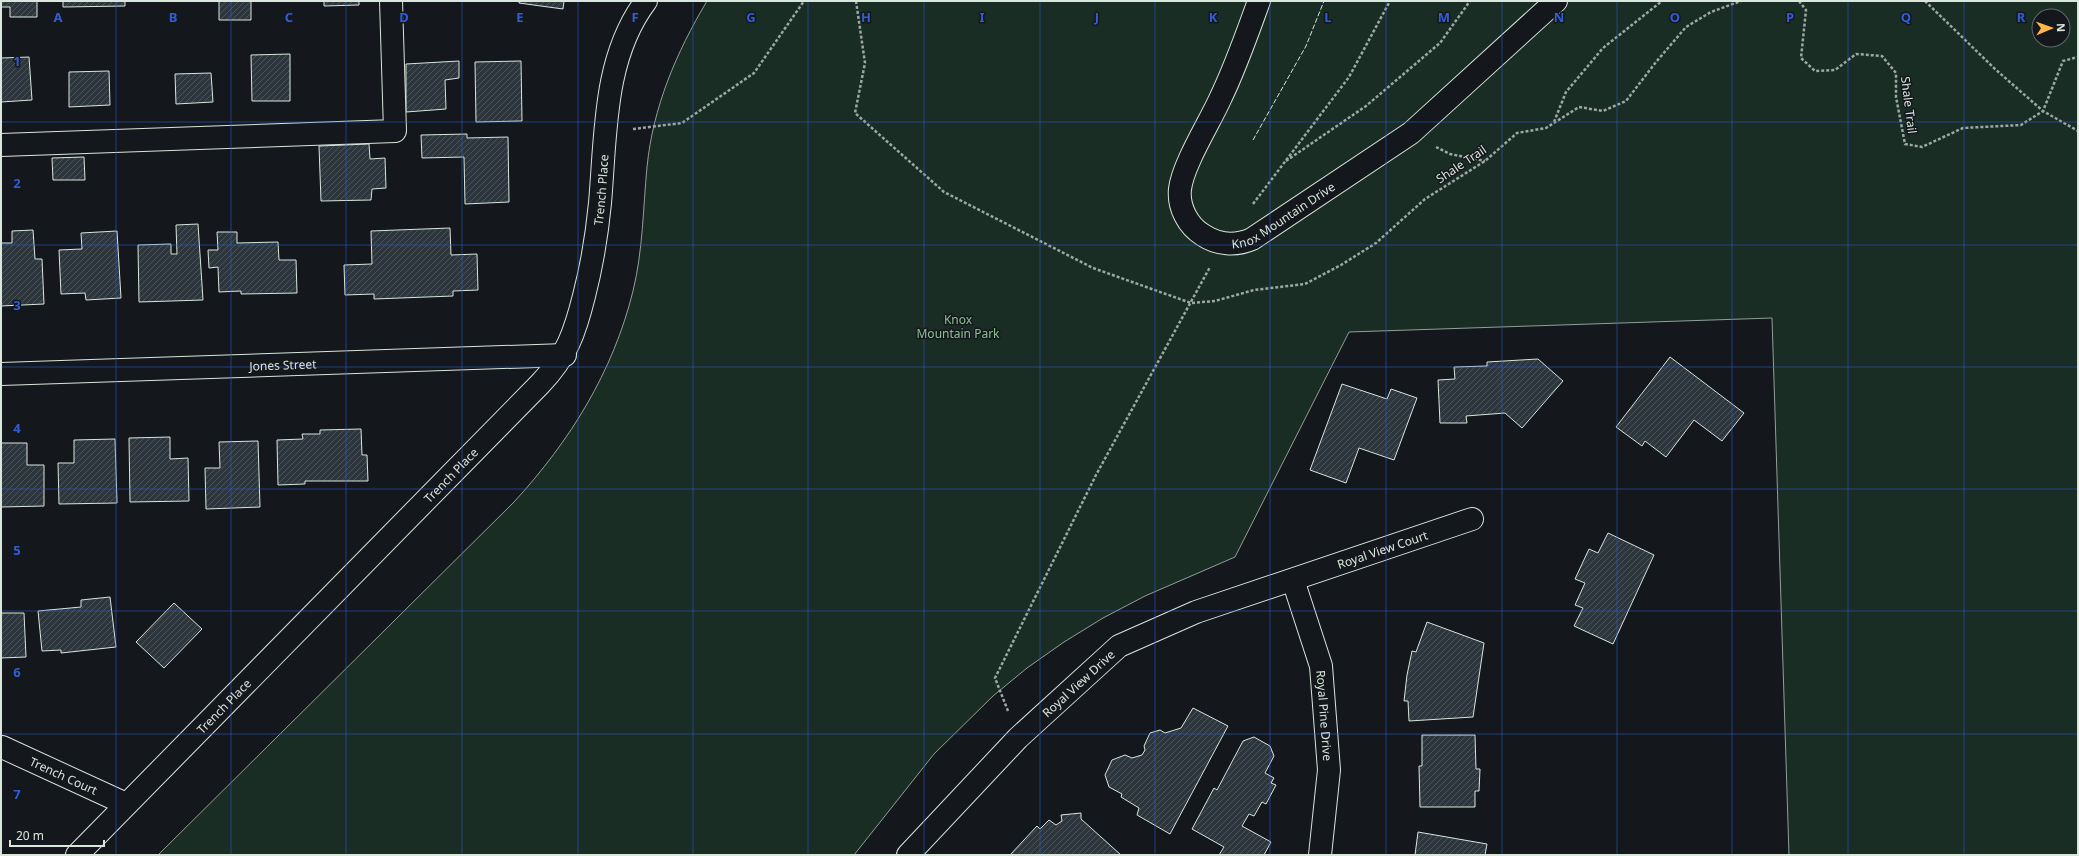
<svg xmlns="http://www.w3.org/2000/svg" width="2079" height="856" viewBox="0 0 2079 856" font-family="'Noto Sans',sans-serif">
<defs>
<pattern id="building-hatch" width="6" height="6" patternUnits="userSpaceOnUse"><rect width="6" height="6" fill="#2c363c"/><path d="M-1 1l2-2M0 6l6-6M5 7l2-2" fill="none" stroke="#4a5358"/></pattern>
</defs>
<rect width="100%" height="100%" fill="#14181c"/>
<path fill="#1a2d24" stroke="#939e99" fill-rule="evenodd" d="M707 1H2078V855H1789L1772 318 1349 332 1235 557 1145 596 1103 618 1064 642 1027 668 993 696 934 754 854 855H158L514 502C570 441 613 372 633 291 643 250 643 209 647 167 653 107 676 53 707 1ZM2039 16H2063V40H2039Z"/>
<path fill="url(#building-hatch)" stroke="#d8e6dc" d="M1 1H37V17H10V7H1Z
M63 1H125V6L63 7Z
M219 1H251V20H219Z
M324 1H359V5L324 6Z
M519 1H564L563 9 519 3Z
M290 54V101H252L251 55Z
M29 57 32 100 1 102V58Z
M459 61V78L445 80 446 109 406 112V64Z
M521 61 522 121 476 122 475 62Z
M109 71 110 105 69 107V72Z
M211 73 213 102 176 104 175 74Z
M467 134V138L508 137 509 202 465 204 464 157 422 158 421 135Z
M369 144 370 159 385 158 386 188 372 189 371 200 321 201 319 146Z
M84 157 85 180H53L52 158Z
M198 224 203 300 139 302 138 245 171 244V254H177L176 225Z
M450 228 451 255 477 254 478 290 453 291V296L374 299V294L345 295 344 265 372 264 371 231Z
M33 230 35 259H42L44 304 1 306V243H12V231Z
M117 231 121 298 86 300 85 293 61 294 59 250 82 249 81 233Z
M217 232H237V243L278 242 279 260H296L297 293 241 294V291L219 292 218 267 209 268 208 250H218Z
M1670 357 1744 413 1722 441 1694 420 1666 457 1645 441 1642 446 1616 427Z
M1538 359 1563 381 1522 428 1505 413 1466 416 1467 423H1440L1438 380 1455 379 1454 367 1487 366V362Z
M1342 384 1387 399 1391 389 1417 398 1394 460 1359 448 1346 483 1310 470Z
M361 429 362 455H367L368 481H305V484L278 485 277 440 303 439 302 434H320V430Z
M170 437V459L188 458 189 501 130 502 129 438Z
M115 439 117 503 59 504 58 463H74V440Z
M258 441 260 507 206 509 205 468H220L219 442Z
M1 443H27V465H44V506L1 507Z
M1608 533 1654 555 1613 644 1574 626 1583 608 1575 605 1585 583 1575 579 1589 549 1598 553Z
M110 597 116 647 61 653V650L42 651 38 611 81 607V600Z
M174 603 202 629 164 668 136 642Z
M1 613H24L26 657 1 658Z
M1427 622 1484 643 1473 717 1409 721 1408 701H1404L1407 675 1412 651 1416 652Z
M1193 708 1228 726 1170 834 1137 815 1139 808 1121 797 1122 794 1109 787 1105 775 1112 760 1125 755 1132 758 1142 755 1145 750 1144 746 1150 733 1160 730 1165 733 1181 728Z
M1422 735H1475L1476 769H1480L1479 791H1475V807H1420L1419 766H1422Z
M1254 737 1270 746 1274 756 1265 773 1274 778 1271 783 1276 785 1266 804 1262 802 1254 816 1249 814 1242 826 1271 842 1264 855H1219L1224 847 1192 829 1214 788 1217 790 1243 741Z
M1081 813V819L1121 855H1010L1037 826 1040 829 1049 820 1056 825 1062 821 1061 815Z
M1418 832 1487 844 1485 855H1415Z"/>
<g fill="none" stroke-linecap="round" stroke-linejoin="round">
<defs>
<g id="minor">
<path id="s1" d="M1259 1C1247 34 1236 66 1221 97 1210 122 1183 164 1180 189 1178 207 1188 226 1203 235 1218 245 1236 246 1252 239L1411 133 1556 1"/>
<path d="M1 145 395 131 391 1"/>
<path id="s2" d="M1 374 565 355"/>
<path id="s3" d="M1293 580 1321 666 1329 770 1320 855"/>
<path id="s4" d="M2 747 126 804"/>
<path id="s5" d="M77 855 540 384C567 356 575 332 584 296 592 265 597 234 600 203 606 135 603 58 646 1"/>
<path id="s6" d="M908 855 1018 738 1119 646 1196 612 1472 519"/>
</g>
</defs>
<use href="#minor" stroke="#d8e6dc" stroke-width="24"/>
<path stroke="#9da8a2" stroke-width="2.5" stroke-dasharray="3 2" stroke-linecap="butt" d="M856 1 865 63 855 113 944 192 1093 268 1191 303 1215 301 1254 290 1305 284 1341 265 1376 243 1425 199 1485 161 1517 133 1546 128 1579 107 1603 111 1626 101 1656 62 1686 27 1711 12 1741 1
M1799 1 1806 10 1801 58 1815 71 1835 70 1856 54 1882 56 1896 73V97L1905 144 1922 147 1963 128 2021 125 2043 111 2063 61 2078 57
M1925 1 1995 69 2043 111 2078 131
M1554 122 1566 92 1603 48 1662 1
M633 129 682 123 754 73 804 1
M1436 147 1450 154 1485 161
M1286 161 1366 106 1440 43 1470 1
M1253 204 1349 77 1390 1
M1008 711 995 678 1096 475 1210 267"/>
<use href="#minor" stroke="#14181c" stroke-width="22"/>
<path stroke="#d8e6dc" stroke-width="1" stroke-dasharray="5 2" stroke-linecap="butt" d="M1253 140 1306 46 1324 1"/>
</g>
<path fill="none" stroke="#305dd8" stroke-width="1" stroke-opacity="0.55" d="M116 1V855M231 1V855M346 1V855M462 1V855M578 1V855M693 1V855M808 1V855M924 1V855M1040 1V855M1155 1V855M1270 1V855M1386 1V855M1502 1V855M1617 1V855M1732 1V855M1848 1V855M1964 1V855M1 122H2078M1 245H2078M1 367H2078M1 489H2078M1 611H2078M1 734H2078"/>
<g text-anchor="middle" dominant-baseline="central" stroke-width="3" stroke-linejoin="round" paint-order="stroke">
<g font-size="12" fill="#d8e6dc" stroke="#14181c">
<text transform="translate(1909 105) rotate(83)">Shale Trail</text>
<text transform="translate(1461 164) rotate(-34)">Shale Trail</text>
<text stroke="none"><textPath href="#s5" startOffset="868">Trench Place</textPath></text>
<text stroke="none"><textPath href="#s1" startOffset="348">Knox Mountain Drive</textPath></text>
<text stroke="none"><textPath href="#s2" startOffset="282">Jones Street</textPath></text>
<text stroke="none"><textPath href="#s5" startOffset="533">Trench Place</textPath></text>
<text stroke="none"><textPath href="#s6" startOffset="578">Royal View Court</textPath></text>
<text stroke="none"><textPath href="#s6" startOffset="242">Royal View Drive</textPath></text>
<text stroke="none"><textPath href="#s5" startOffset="209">Trench Place</textPath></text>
<text stroke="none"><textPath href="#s3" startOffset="140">Royal Pine Drive</textPath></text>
<text stroke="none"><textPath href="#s4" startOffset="68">Trench Court</textPath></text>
</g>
<g font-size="12" fill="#8ac095" stroke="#14181c">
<text x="958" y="319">Knox<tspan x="958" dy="14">Mountain Park</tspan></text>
</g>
</g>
<g font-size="13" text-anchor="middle" font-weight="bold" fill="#305dd8" stroke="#14181c" stroke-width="3" stroke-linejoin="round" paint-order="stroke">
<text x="58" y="22">A</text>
<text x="173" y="22">B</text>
<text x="289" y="22">C</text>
<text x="404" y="22">D</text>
<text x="520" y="22">E</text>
<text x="635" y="22">F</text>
<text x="751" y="22">G</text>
<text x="866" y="22">H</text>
<text x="982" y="22">I</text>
<text x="1097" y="22">J</text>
<text x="1213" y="22">K</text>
<text x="1328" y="22">L</text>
<text x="1444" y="22">M</text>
<text x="1559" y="22">N</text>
<text x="1675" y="22">O</text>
<text x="1790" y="22">P</text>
<text x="1906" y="22">Q</text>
<text x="2021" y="22">R</text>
<text x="17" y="66">1</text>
<text x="17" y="188">2</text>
<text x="17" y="310">3</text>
<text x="17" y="433">4</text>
<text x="17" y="555">5</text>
<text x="17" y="677">6</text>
<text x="17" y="799">7</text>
</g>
<rect width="2079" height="856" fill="none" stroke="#d8e6dc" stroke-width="4"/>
<g transform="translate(2051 28) rotate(88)"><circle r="19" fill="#14181c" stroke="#626a69"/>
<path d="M0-3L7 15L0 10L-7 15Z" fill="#ffb74d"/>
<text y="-6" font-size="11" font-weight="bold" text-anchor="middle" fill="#d8e6dc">N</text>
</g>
<path d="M10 840v6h94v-6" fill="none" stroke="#d8e6dc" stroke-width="2"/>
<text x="16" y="840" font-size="12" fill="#d8e6dc" stroke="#14181c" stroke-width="3" paint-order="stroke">20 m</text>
</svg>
